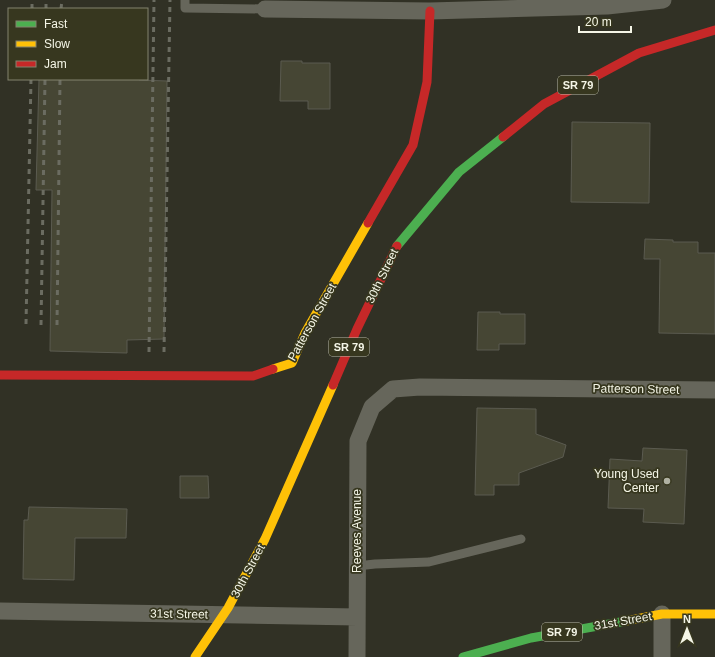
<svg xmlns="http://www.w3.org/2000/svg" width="715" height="657" viewBox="0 0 715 657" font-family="Arial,sans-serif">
<rect width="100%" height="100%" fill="#313125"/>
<path fill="#464634" stroke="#5b5b50" d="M281 61H302V63H330V109H308V101H280Z
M39 79H139V80L167 81 164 339 127 340V353L50 351 52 190H36Z
M572 122 650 123 649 203 571 202Z
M645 239 673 240V242H698V253H715V334L659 333 660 259H644Z
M478 312H500V314H525V344H499V350H477Z
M477 408 536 409V434L566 445 563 457 519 473V485H494V495H475Z
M643 448 687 450 684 524 643 522 644 509 608 508 610 459 642 461Z
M180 476H208L209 498H180Z
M29 507 127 509 126 538H75L74 580 23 579 24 520H28Z"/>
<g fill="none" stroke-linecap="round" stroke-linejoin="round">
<path stroke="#66665b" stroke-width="9" d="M185 0V8L265 9
M357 566 375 564 429 562 521 539"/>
<path stroke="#66665b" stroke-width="17" d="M265 9 430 11 607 6 663 0
M0 611 357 617
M357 657 358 441 372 407 393 389 420 387 715 390
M662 657V614"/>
<path stroke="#4caf50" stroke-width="9" d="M397 246 459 172 503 137
M463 657 531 638 626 621"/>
<path stroke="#ffc107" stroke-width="9" d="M273 369 292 363 305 333 368 223
M626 621 662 614H715
M195 657 228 608 265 539 333 385"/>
<path stroke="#c62828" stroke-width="9" d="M503 137 544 104 639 53 715 30
M368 223 413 145 427 82 430 11
M0 375 253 376 273 369
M333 385 357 329 397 246"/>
<path stroke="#6b6c61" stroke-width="3" stroke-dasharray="5 5" stroke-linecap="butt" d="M32 9V0
M46 9V0
M61 9 62 0
M26 324 31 79
M41 325 45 79
M57 325 60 79
M149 352 154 0
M164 352 170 0"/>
</g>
<circle fill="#b0b1a3" stroke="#37371f" stroke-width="1.5" cx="667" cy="481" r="4"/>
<g text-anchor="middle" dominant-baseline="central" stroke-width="3.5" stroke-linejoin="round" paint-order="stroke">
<g fill="#37371f" stroke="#bcbdab" stroke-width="1">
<rect x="558" y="76" width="40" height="18" rx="3"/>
<rect x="329" y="338" width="40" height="18" rx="3"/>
<rect x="542" y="623" width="40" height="18" rx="3"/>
</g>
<g font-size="11" font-weight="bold" fill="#f5f6e7">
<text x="578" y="85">SR 79</text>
<text x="349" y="347">SR 79</text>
<text x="562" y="632">SR 79</text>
</g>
<g font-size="12" fill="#f5f6e7" stroke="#37371f">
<text transform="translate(382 276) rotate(-64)">30th Street</text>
<text transform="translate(312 322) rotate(-61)">Patterson Street</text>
<text transform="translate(636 389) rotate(1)">Patterson Street</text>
<text transform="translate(357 531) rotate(-90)">Reeves Avenue</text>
<text transform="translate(248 571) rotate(-62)">30th Street</text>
<text transform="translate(179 614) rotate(1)">31st Street</text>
<text transform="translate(623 621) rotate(-10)">31st Street</text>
</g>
<g font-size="12" fill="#f5f6e7" stroke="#37371f" text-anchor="end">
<text x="659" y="474">Young Used<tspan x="659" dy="14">Center</tspan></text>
</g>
</g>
<rect x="8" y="8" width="140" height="72" fill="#37371f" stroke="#83836f"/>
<rect x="16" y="21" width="20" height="6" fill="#4caf50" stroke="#83836f"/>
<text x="44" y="28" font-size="12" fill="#f5f6e7">Fast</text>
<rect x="16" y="41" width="20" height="6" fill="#ffc107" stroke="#83836f"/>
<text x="44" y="48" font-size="12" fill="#f5f6e7">Slow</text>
<rect x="16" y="61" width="20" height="6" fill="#c62828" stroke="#83836f"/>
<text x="44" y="68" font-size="12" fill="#f5f6e7">Jam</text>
<g transform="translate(687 629)" stroke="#37371f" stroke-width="3" paint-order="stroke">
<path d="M0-3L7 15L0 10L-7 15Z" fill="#f5f6e7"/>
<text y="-6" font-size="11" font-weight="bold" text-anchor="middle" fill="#f5f6e7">N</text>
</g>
<path d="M579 26v6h52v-6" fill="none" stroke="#f5f6e7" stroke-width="2"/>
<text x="585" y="26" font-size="12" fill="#f5f6e7" stroke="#37371f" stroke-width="3" paint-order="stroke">20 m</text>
</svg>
